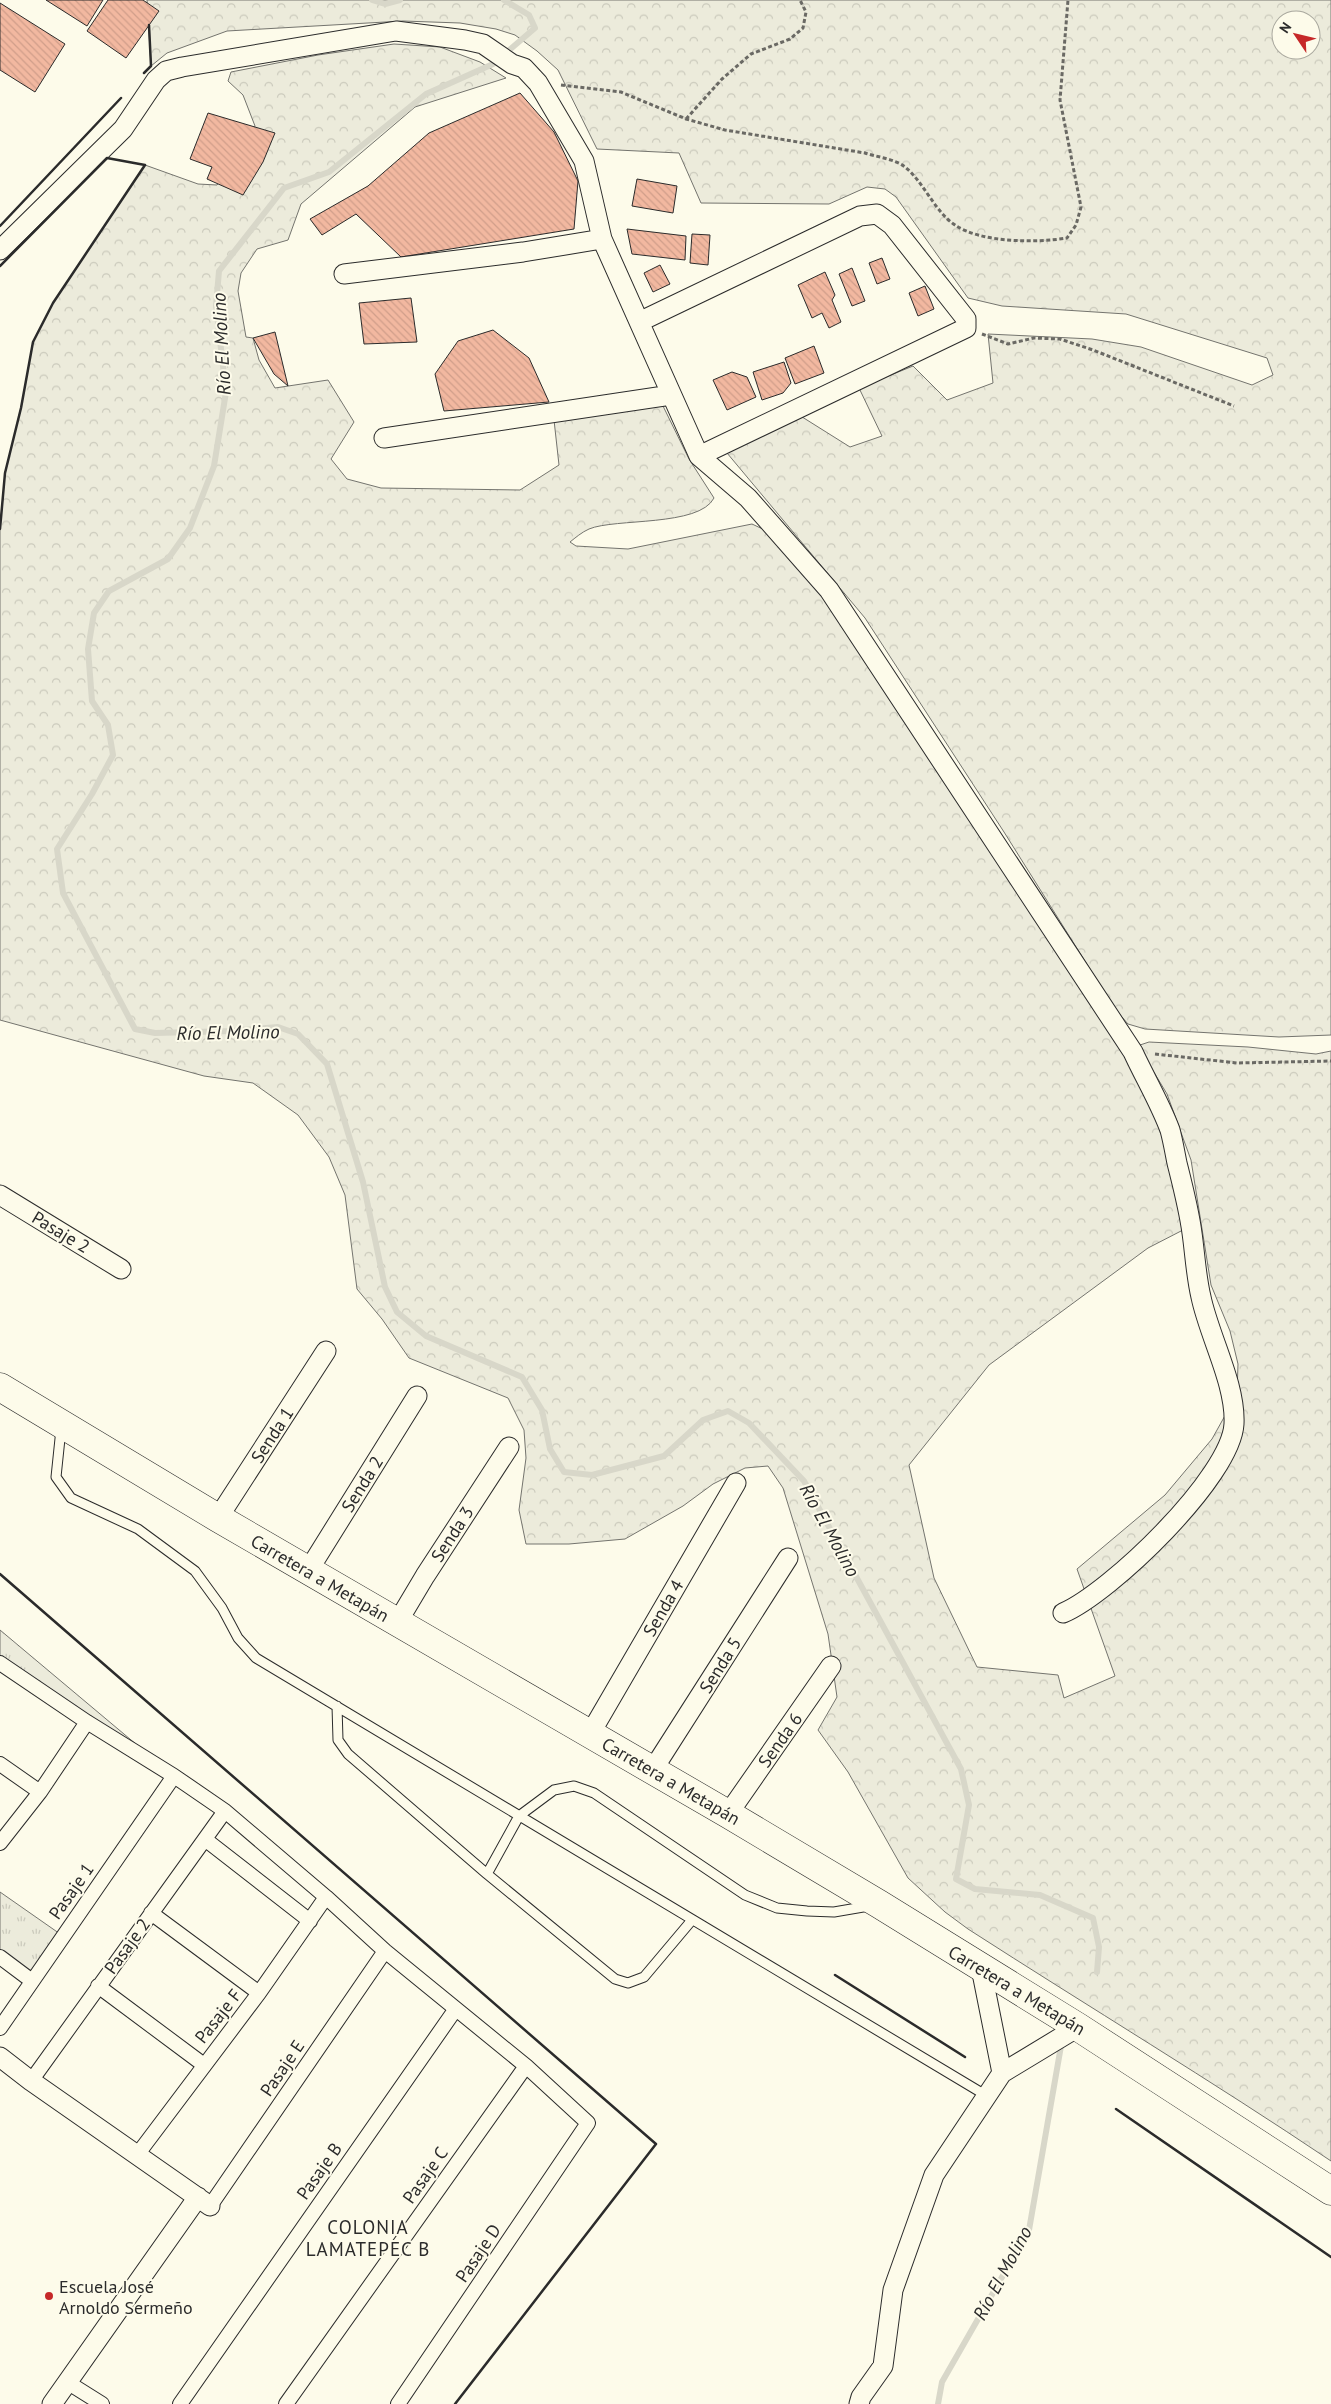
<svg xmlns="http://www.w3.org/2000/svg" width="1331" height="2404" viewBox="0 0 1331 2404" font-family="'PT Sans',sans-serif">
<defs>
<pattern id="forest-crowns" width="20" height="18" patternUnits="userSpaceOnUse" patternTransform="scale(1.25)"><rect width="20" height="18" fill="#ecebdb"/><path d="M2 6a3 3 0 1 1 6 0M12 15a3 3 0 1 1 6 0" fill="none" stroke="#cbcabc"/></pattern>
<pattern id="park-tufts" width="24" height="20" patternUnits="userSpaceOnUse" patternTransform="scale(1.25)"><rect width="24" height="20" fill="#ecebdb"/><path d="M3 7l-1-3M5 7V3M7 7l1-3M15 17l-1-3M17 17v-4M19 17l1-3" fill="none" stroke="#cbcabc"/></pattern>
<pattern id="building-back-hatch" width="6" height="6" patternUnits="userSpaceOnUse" patternTransform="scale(1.25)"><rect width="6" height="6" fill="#f2b8a0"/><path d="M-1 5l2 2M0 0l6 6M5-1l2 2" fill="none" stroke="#d09e8a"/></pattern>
</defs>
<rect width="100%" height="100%" fill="#fdfbea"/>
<path fill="url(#forest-crowns)" stroke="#74746e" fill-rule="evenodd" d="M147 0H1331V1035L1279 1037 1145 1029 1128 1024 1115 1009 1004 832 865 618 727 453 799 415 850 447 882 436 859 388 913 366 947 400 993 383 988 334 1092 339 1141 347 1252 385 1273 375 1267 358 1126 314 1002 306 968 298 896 197 885 189 867 187 829 204 701 203 679 153 597 149 558 70 537 51 515 35 496 29 460 23 403 21 227 31 167 53 151 66ZM1281 20H1311V50H1281Z
M394 44 440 47 480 62 506 78 415 107 301 204 288 240 257 249 241 273 238 291 246 337 253 338 259 360 275 388 328 380 354 422 331 459 347 479 381 488 520 490 559 465 554 420 658 403 663 406 689 459 714 498C699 527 615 518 589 529 582 532 575 538 570 542L576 546 628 549 752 524 769 532 841 618 1129 1051 1154 1111 1170 1160 1183 1230 1148 1248 989 1365 909 1465 934 1578 977 1667 1058 1675 1064 1698 1115 1676 1077 1569 1165 1495 1212 1439 1237 1394 1238 1364 1230 1331 1211 1285 1191 1160 1167 1094 1143 1054 1140 1045 1149 1042 1248 1047 1316 1054 1331 1051V2161C1212 2081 1089 2007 968 1929L945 1912 908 1878 848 1772 818 1730 837 1697 828 1634 783 1488 768 1466 745 1468 713 1484 683 1506 625 1539 569 1544H526L519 1510 526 1458 524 1430 508 1398 409 1358 382 1319 357 1289 345 1195 329 1157 298 1115 253 1083 204 1076 0 1020V529L5 473 21 408 33 342 53 303 145 165 198 184 217 185 243 152 255 126 243 95 228 81 231 72 318 55Z"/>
<path fill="url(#park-tufts)" stroke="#74746e" d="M0 1630 174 1776 0 1663Z
M0 1892 63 1936 32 1981 0 1957Z"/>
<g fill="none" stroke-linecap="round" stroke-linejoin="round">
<path stroke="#d8d7c9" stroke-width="6" d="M372 0 385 4 400 0
M504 0 529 15 535 28 493 64 426 94 329 172 284 188 219 271 216 306 226 392 214 466 190 528 168 559 109 591 94 613 88 649 92 701 108 725 113 755 92 794 57 849 63 893 135 1029 155 1033 232 1031 278 1027 298 1034 327 1064 363 1182 385 1287 397 1312 426 1336 522 1377 542 1410 550 1449 564 1472 592 1475 664 1456 703 1420 728 1411 749 1423 804 1481 961 1769 969 1805 956 1879 975 1889 1040 1895 1093 1918 1099 1947 1097 1972
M938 2404 942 2382 1029 2230 1061 2046"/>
</g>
<path fill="url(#building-back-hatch)" stroke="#2b2b2b" d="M46 0H103L87 26Z
M108 0H143L159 11 126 58 87 31Z
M0 3 65 44 35 92 0 70Z
M520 93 554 132 578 181 574 229 401 257 356 214 322 235 310 219 368 186 429 133Z
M208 113 275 133 263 162 243 195 207 179 212 167 190 159Z
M637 179 677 186 673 213 632 206Z
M627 229 686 236 685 260 632 254Z
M692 234 710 235 708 265 690 263Z
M882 258 890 279 877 284 869 263Z
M660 265 670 284 653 292 644 273Z
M852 268 865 301 852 306 839 274Z
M825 272 835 295 832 300 841 322 829 328 822 313 812 318 798 285Z
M925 286 934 309 918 316 909 293Z
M411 298 417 342 364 344 359 303Z
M493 330 529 358 549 402 444 411 435 374 458 341Z
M275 332 288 386 274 374 253 338Z
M814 346 824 373 795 384 785 358Z
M784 362 791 383 783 393 762 400 753 372Z
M732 372 747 377 756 397 727 410 713 380Z"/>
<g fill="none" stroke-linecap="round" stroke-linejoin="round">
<defs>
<path id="service" d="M61 1429 56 1477 71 1498 138 1529 195 1571 222 1608 238 1638 256 1658 987 2096
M337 1706 338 1740 348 1754 487 1874 615 1979 628 1983 644 1977 692 1920
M487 1874 519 1816 554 1790 574 1786 594 1793 745 1895 777 1908 807 1911 834 1912 869 1906"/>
<path id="pedestrian" d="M0 1663 87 1722 174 1776 225 1811 326 1897 385 1951 526 2066 588 2123 398 2404
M0 1764 40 1792
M206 1840 310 1921
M0 1843 40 1792 87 1722
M151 1913 259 1993
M0 1957 32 1981
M98 1986 204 2065
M0 2028 174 1776
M31 2081 225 1811
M137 2155 259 1993 326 1897
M210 2206 385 1951
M67 2382 102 2404
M180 2404 455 2010
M286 2404 526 2066"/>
<path id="minor" d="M0 250 123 129 156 80 166 71 182 67 396 31 465 40 483 44 512 64 524 68 538 83 584 161 602 239 699 456 748 498 829 590 1133 1052C1145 1078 1160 1103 1170 1130 1173 1141 1175 1153 1177 1163 1183 1187 1189 1210 1192 1233 1195 1254 1196 1276 1201 1297 1209 1336 1236 1384 1234 1424 1231 1477 1110 1593 1063 1613
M344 274 523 252 602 239
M639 322 860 216 877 214 892 225 966 319V328L699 456
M384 438 671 395
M0 1195 121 1269
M218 1518 326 1351
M308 1571 417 1396
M397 1623 425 1576 509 1447
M590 1734 736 1483
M652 1771 788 1558
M728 1814 831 1666
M981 1968 1002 2073
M0 2057 31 2081 210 2206
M52 2404 198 2197
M859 2404 861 2397 883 2366 893 2290 934 2175 1002 2073 1078 2027"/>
<path id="primary" d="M0 1387 218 1518 728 1814 879 1904 1078 2027 1331 2191"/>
</defs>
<use href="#service" stroke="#2b2b2b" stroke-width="11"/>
<use href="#pedestrian" stroke="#2b2b2b" stroke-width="16"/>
<use href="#minor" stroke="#2b2b2b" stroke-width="21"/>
<use href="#primary" stroke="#2b2b2b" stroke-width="29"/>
<path stroke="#6a6964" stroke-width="3" stroke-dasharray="4 2.5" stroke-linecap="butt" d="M561 85 621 92 686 119 725 130 865 153C877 157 895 159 905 167 923 181 935 212 955 225 981 243 1037 243 1067 238L1076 225 1081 207 1060 100 1068 0
M686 119 722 79 751 54 790 39 803 28 806 12 800 0
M982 334 1008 344 1034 338 1060 339 1093 350 1234 406
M1155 1054 1237 1063 1331 1061"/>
<use href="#service" stroke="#fdfbea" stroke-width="9"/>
<use href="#pedestrian" stroke="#fdfbea" stroke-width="14"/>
<use href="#minor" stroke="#fdfbea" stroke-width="19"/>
<use href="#primary" stroke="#fdfbea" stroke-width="28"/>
<path stroke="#2b2b2b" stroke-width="2.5" d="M144 73 151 66 149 25
M0 226 121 98
M0 266 107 158 145 165 53 303 33 342 21 408 5 473 0 529
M0 1574 656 2144 455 2404
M835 1975 965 2057
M1116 2109 1331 2257"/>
</g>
<circle fill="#c62828" stroke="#fdfbea" stroke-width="2" cx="49" cy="2296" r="5"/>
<g text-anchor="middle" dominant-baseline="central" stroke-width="4" stroke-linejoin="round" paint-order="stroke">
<g font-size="18" fill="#2b2b2b" stroke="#fdfbea">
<text transform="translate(61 1232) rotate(31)">Pasaje 2</text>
<text transform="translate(272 1435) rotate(-57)">Senda 1</text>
<text transform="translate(362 1484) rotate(-58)">Senda 2</text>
<text transform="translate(452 1534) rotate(-57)">Senda 3</text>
<text transform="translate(320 1578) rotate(30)">Carretera a Metapán</text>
<text transform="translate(663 1608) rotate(-60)">Senda 4</text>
<text transform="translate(720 1665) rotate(-58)">Senda 5</text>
<text transform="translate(780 1740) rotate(-55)">Senda 6</text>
<text transform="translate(671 1781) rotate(30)">Carretera a Metapán</text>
<text transform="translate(71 1891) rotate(-55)">Pasaje 1</text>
<text transform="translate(127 1946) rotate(-54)">Pasaje 2</text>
<text transform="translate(1017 1990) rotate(31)">Carretera a Metapán</text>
<text transform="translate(218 2016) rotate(-52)">Pasaje F</text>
<text transform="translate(282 2068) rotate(-56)">Pasaje E</text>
<text transform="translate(319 2171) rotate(-55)">Pasaje B</text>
<text transform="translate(425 2175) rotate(-55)">Pasaje C</text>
<text transform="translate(478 2253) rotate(-56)">Pasaje D</text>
</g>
<g font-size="18" fill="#2b2b2b" stroke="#fdfbea" text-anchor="start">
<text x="59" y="2286">Escuela José<tspan x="59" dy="21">Arnoldo Sermeño</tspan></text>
</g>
<g font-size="19" font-style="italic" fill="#2b2b2b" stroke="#fdfbea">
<text transform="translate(221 344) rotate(-93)">Río El Molino</text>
<text transform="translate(228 1032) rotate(-1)">Río El Molino</text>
<text transform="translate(830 1530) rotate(61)">Río El Molino</text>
<text transform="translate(1002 2273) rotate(-62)">Río El Molino</text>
</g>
<g font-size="19" letter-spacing="1" fill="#2b2b2b" stroke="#fdfbea">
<text x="368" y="2227">COLONIA<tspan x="368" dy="22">LAMATEPEC B</tspan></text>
</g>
</g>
<g transform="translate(1296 35) rotate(305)"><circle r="24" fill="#fdfbea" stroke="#a9a89e"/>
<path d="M0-4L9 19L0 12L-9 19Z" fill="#c62828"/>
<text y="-8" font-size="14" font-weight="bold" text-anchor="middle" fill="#2b2b2b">N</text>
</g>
</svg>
